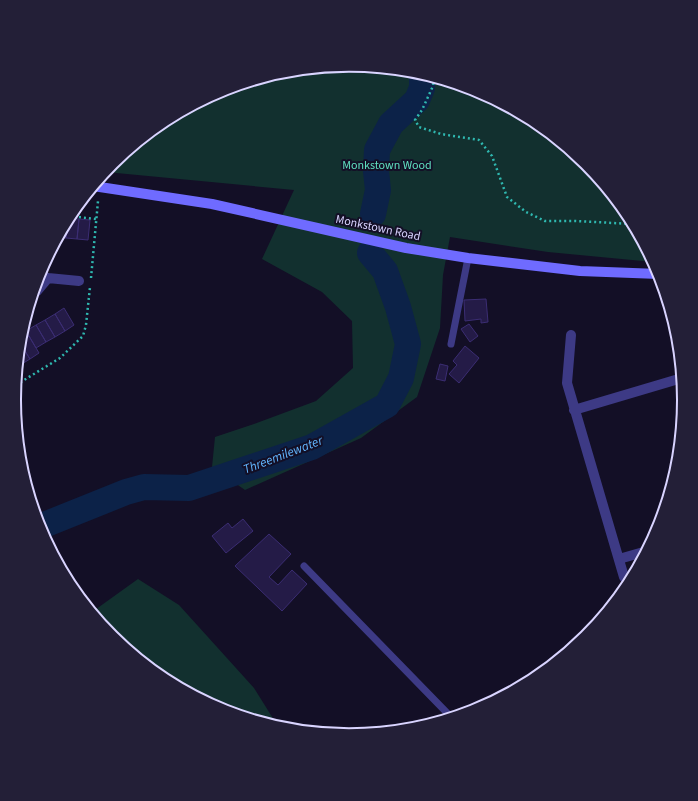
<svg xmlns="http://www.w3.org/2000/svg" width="698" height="801" viewBox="0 0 698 801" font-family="'Source Sans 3',sans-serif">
<rect width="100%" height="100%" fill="#130f26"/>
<path fill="#12302f" d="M349 66 415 72 477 91 535 122 586 164 628 215 653 262 548 252 450 237 443 275 440 328 417 397 361 438 245 490 212 467 215 437 254 424 316 401 353 368 352 321 322 292 262 259 294 190 106 172 112 163 163 122 221 91 284 72Z
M138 579 179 605 254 688 279 728 221 710 163 679 112 637 92 612Z"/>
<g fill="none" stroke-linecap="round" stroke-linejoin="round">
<path stroke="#0c2248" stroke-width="26" d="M373 214 378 190 376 171 377 150 391 124 417 100 422 88V74
M39 527 126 492 144 487 189 488 312 447 387 405 401 378 408 344 398 307 385 271 370 253"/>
</g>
<path fill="#241b47" stroke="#3b2d73" d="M69 218 79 219 77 239 66 238Z
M79 219 90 220 88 240 77 239Z
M67 220 66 238 58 237Z
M486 299 488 322 481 323V319L465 321 464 300Z
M64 308 74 325 65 331 55 314Z
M55 314 65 331 55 337 45 320Z
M45 320 55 337 46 342 36 325Z
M469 324 478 336 470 342 461 329Z
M36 325 46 342 36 348 26 331Z
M29 336 39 353 30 359 20 343Z
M20 343 30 359 20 365 18 361Z
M465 346 479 358 459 383 449 374 457 365 453 361Z
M440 364 448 366 445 381 436 379Z
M243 519 253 531 226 553 212 536 228 523 232 528Z
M269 534 291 554 269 577 278 585 292 570 307 584 282 611 235 566Z"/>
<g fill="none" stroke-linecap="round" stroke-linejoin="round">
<path stroke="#2fb8b0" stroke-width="2.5" stroke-dasharray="2 3" stroke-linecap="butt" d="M434 78 433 86 422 110 415 120 419 127 441 134 479 140 492 156 507 197 526 212 545 221H576L632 224
M69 216 96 219
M91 278 98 201
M16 385 60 358 83 336 86 325 90 287"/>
<path stroke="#3d3a85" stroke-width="7" d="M451 344 468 258
M304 566 452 718"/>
<path stroke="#3d3a85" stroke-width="10" d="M39 275 48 278 79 281
M33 293 37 291 48 278
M571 335 567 383 624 577
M574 410 682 378
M619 559 647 551"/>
<path stroke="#6f6bff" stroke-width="10" d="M93 186 212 204 406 248 468 258 580 271 659 274"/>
</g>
<g text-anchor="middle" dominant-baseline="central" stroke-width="4" stroke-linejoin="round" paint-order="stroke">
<g font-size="12" fill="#5fe0c0" stroke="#130f26">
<text x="387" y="165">Monkstown Wood</text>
</g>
<g font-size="12" fill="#d9d4ff" stroke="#130f26">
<text transform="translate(378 228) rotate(12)">Monkstown Road</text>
</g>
<g font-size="13" font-style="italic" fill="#62b6ff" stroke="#130f26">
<text transform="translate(283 455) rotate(-21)">Threemilewater</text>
</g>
</g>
<path d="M0 0H698V801H0ZM21 400a328 328 0 1 1 656 0a328 328 0 1 1-656 0Z" fill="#231f37" fill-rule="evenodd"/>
<path fill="none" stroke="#d9d4ff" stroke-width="2" d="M21 400a328 328 0 1 1 656 0a328 328 0 1 1-656 0Z"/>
</svg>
